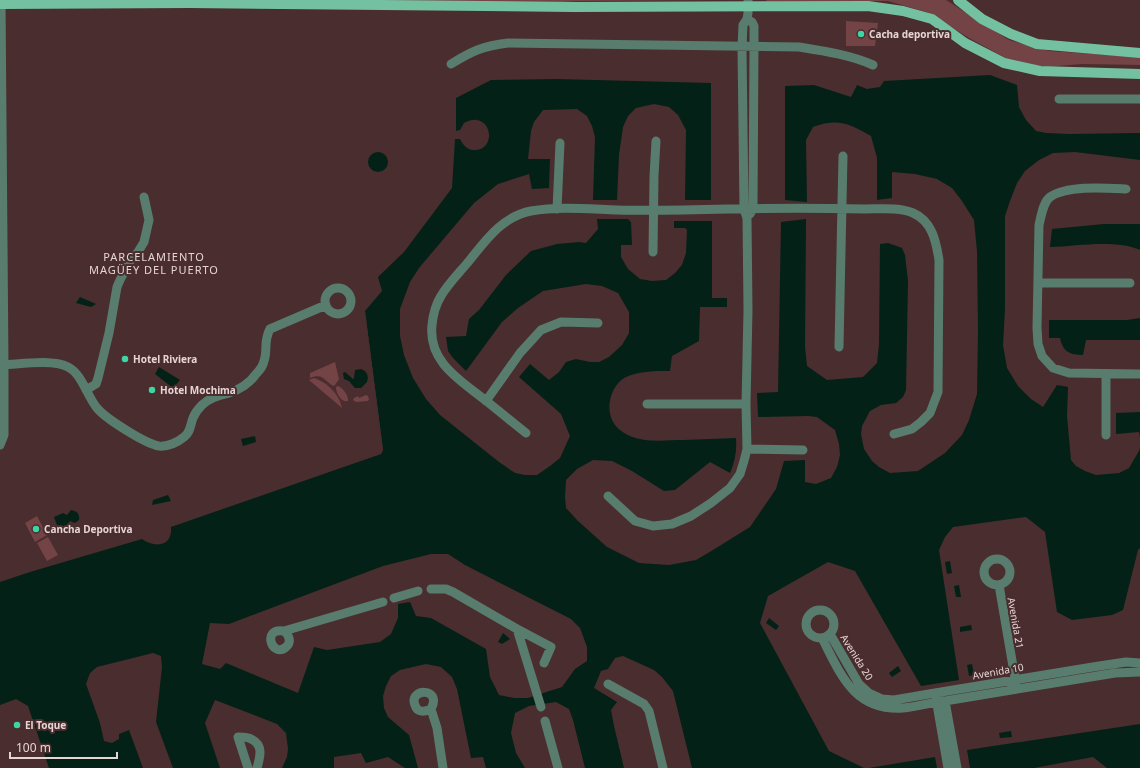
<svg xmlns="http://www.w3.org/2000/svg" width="1140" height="768" viewBox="0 0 1140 768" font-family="'Noto Sans',sans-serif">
<rect width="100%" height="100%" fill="#4a2d2e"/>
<path fill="#744346" d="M329 0H717L583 1 541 3 474 1 430 2Z
M766 0H946L1009 40 1049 51 1140 57V65L1082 64 1046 67 1011 61 969 38 929 13 888 1H767Z
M846 21 878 23 875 46H846Z
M335 362 339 379 335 385 333 386C324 380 322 373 310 378V373Z
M314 378C327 382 340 395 342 408L309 380Z
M338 386C343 388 349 396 348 401 342 403 336 394 336 387Z
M366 395 368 396 369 399 368 401 356 402 353 400 354 398 358 396 359 398Z
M37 516 47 535 35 542 25 523Z
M48 537 58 555 47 561 37 543Z"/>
<path fill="#032117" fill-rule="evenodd" d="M990 75 1017 85 1019 107 1026 120 1036 131 1046 133 1069 134 1140 133V160L1075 152 1053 153 1039 160 1025 171 1017 183 1010 201 1005 216V309L1003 345 1007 368 1018 386 1031 399 1043 407 1057 385 1068 387 1067 416 1071 460 1076 466 1085 471 1096 475 1119 473 1129 468 1139 451 1140 447V548L1138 550 1123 610 1112 615 1072 620 1057 612 1045 532 1026 517 953 527 945 537 939 550 959 680 921 686 855 571 828 562 768 596 760 623 829 751 864 768H692L673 691 662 677 654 670 623 656 615 658 608 669 601 671 594 688 617 702 611 710 614 726 624 768H585L573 720 569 709 556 702 529 706 515 713 511 733 516 753 525 768H486L483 757 471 758 457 689 452 677 441 667 426 664 400 670 391 676 386 686 383 696 384 708 388 717 409 735 418 768H405L388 757 366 763 361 753 334 757V768H282L287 757 288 749 286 733 277 724 215 700 205 723 220 768H173L156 722 162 667 161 656 153 653 97 667 90 673 86 684 100 723 104 741 112 743 119 739V734L129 730 143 768H49L28 706 16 699 0 705V582L30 572 142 539C154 548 173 547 171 527L381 454 383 450 365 311 382 291 378 277 404 252 452 188 455 139H460C463 145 467 150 474 150 493 151 494 123 477 120 473 119 468 121 464 123L460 130 456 131V98L491 80 556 79 711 83V200H685L686 130 678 115 669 107 654 104 636 108 628 116 623 127 619 155 617 200H593L595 137 592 126 587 116 577 109 543 110 534 122 531 131 528 159H550L549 188 532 189 529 174 498 184 474 203 419 268 410 282 400 309V336L404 355 413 378 426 399 440 415 499 462 515 473 525 475H537L550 466 560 458 570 436 561 414 519 377 530 364 549 380 559 372 566 362 576 359 590 362H599L609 357 622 345 629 333V312L618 293 602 286 586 284 543 291 518 308 502 322 466 371 453 358 448 351 446 337 466 336 469 319 479 310 506 275 531 251 557 244 579 242 586 243 598 229 597 219H628L631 222 632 245H621V257L628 269 640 279 652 281 666 280 675 273 682 265 686 253 687 230 685 228H674V221H712V298H727V307H700L699 341 672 356 670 371C655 371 640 371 626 377 610 385 604 411 615 425 618 429 625 434 630 436 646 443 666 440 684 440 701 439 718 439 736 438 737 451 735 462 730 473L710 462 675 490 664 491 632 471 612 461 593 460 577 469 566 480 565 497 566 508 578 521 607 547 639 563 669 565 696 560 713 550 750 527 776 489 784 461 805 460V482L816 484 831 478 837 467 840 455 839 444 835 430 817 417 808 416 758 417 757 393 778 392 781 222 806 219 805 347 807 366 827 380 863 377 877 363 879 344 880 244 888 243 902 248 905 255 908 281 906 390 903 397 896 403 881 405 870 411 862 426 861 434 864 449 872 461 879 467 890 473 918 471 945 453 962 435 969 420 977 394 978 331 977 251 974 220 962 201 952 188 937 179 915 174 892 172V198L877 200V158L871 136C848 123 838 118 813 127L806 140 807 202 785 200V86L814 85 851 97 857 85 867 89 880 87 884 81ZM431 554H448L465 565 571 619 580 628 587 647V661L575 669 562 687 528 698H514L499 695 490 677 486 649 431 618 416 616 410 602 398 604V618L391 634 380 642 327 650 314 647 298 693 226 663 220 669 202 664 210 623 229 624 383 566Z
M368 162a10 10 0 1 1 20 0a10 10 0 1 1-20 0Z
M1104 224H1140V250C1117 239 1076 246 1050 247L1052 229Z
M80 297 96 304 91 307 76 303Z
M1140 318V340H1086L1083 355C1070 355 1063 352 1060 338H1049V320H1127Z
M159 367 180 380 173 388 155 374Z
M361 369C367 371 369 376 367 382L361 388H355L349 381 344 379 343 373 345 372 353 379 354 378 355 370Z
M1140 412V437L1139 432 1116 434V413Z
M255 436 256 442 243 446 241 439Z
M168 495 171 501 152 505 153 500Z
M71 510C77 511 80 514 79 520L75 523 70 521 67 525 58 528 54 517 63 513 67 515Z
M950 561 952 573 947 574 945 562Z
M959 585 961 597H956L954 586Z
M769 618 779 626 776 630 766 623Z
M971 625 972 630 960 632V627Z
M503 633 510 639 502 644 498 642Z
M972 664 974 675 969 676 967 665Z
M898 666 901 671 892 677 889 673Z
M1140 724V768H1107L1093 757 1034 768H970L967 750Z
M1011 731 1012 737 1000 738 999 733Z
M935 757 937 768H869Z"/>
<path fill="#4a2d2e" d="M364 310 365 311 383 450 381 454 359 461 358 460 380 452 381 449Z"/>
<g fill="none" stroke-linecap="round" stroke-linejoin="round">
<path stroke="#587c6d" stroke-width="9" d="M747 19 752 22 754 26V47L753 209 750 214
M451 64C472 51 483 46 508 43L799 47C824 51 850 55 873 65
M1059 99H1140
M1126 189C1106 188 1067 185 1050 197 1043 202 1041 217 1039 225L1037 328 1038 344 1042 356 1053 368 1069 373 1140 374
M557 209 560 143
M653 252 654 176 656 141
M1038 283H1130
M325 301a13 13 0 1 1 26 0a13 13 0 1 1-26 0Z
M839 347 843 156
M4 365C22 364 52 359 68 367 82 374 87 396 97 408 106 419 146 444 159 446 168 447 178 442 184 437 191 432 190 425 193 418 195 413 198 409 202 405 209 398 219 395 229 393 239 390 250 383 256 374 259 371 263 366 264 361 268 350 263 342 270 329L326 305
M86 390 96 384 98 378 109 333 117 287 120 280 130 261 138 252 144 242 149 220 144 197
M486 401 520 353 541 330 561 322 598 323
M647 404H746
M526 433C512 422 499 411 485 400 460 380 428 362 432 325 433 315 436 304 441 296 448 284 460 272 469 261 486 240 503 216 531 211 559 206 589 209 617 210 655 211 692 210 730 209 775 208 820 208 865 209 880 209 899 207 913 213 932 221 936 241 939 260L938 392 930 413 921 422 912 429 894 434
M1106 435V374
M0 445 4 435V365L1 0
M747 449 803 450
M608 496 635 521 653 526 672 524 691 516 711 503 730 488 740 474 744 461 747 449 746 404 748 310 747 218 744 209 742 47 743 25 747 19 748 13V0
M984 572a13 13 0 1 1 26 0a13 13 0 1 1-26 0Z
M999 585 1016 684
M431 589H446L453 592 517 629 541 707
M394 598 418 591
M806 624a14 14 0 1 1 28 0a14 14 0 1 1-28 0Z
M517 629 551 647 544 663
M284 631C289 635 292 642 286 647 272 659 261 627 284 631L383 602
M830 634 859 684 869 693 882 699 894 700 935 693
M822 638C841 675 854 711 903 708 916 707 930 703 943 701
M608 684 644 704 649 711 663 768
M431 709C425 712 417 713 415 705 408 688 443 687 431 709L437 728 443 768
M545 721 558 768
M248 768 238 737C242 737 248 737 251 739 264 745 260 757 257 768
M948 768 935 693 1099 666 1126 662 1140 663
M957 768 945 701 1115 673 1140 672"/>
<path stroke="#74c1a2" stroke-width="10" d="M958 0 982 19 1011 34 1037 44 1140 53
M0 4 190 3 573 7 868 6 903 11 932 19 965 43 1004 63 1040 71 1140 74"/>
</g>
<g fill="#3ed4a3" stroke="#4a2d2e" stroke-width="1.5">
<circle cx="861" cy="34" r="4"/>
<circle cx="125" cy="359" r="4"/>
<circle cx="152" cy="390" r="4"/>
<circle cx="36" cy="529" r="4"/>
<circle cx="17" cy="725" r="4"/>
</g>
<g text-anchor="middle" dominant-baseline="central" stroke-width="4" stroke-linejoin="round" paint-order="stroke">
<g font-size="10" font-weight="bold" fill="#e7d4d4" stroke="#4a2d2e" text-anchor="start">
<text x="869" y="34">Cacha deportiva</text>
<text x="133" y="359">Hotel Riviera</text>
<text x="160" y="390">Hotel Mochima</text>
<text x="44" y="529">Cancha Deportiva</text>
<text x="25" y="725">El Toque</text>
</g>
<g font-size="10" fill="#e7d4d4" stroke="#4a2d2e">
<text transform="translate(1016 623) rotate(80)">Avenida 21</text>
<text transform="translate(857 657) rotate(58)">Avenida 20</text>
<text transform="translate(998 671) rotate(-10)">Avenida 10</text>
</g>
<g font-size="11" letter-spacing="1" fill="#e7d4d4" stroke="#4a2d2e">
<text x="154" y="256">PARCELAMIENTO<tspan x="154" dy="13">MAGÜEY DEL PUERTO</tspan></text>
</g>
</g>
<path d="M10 752v6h107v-6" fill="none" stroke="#e7d4d4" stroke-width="2"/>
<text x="16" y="752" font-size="12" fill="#e7d4d4" stroke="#4a2d2e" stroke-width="3" paint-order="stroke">100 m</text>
</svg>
